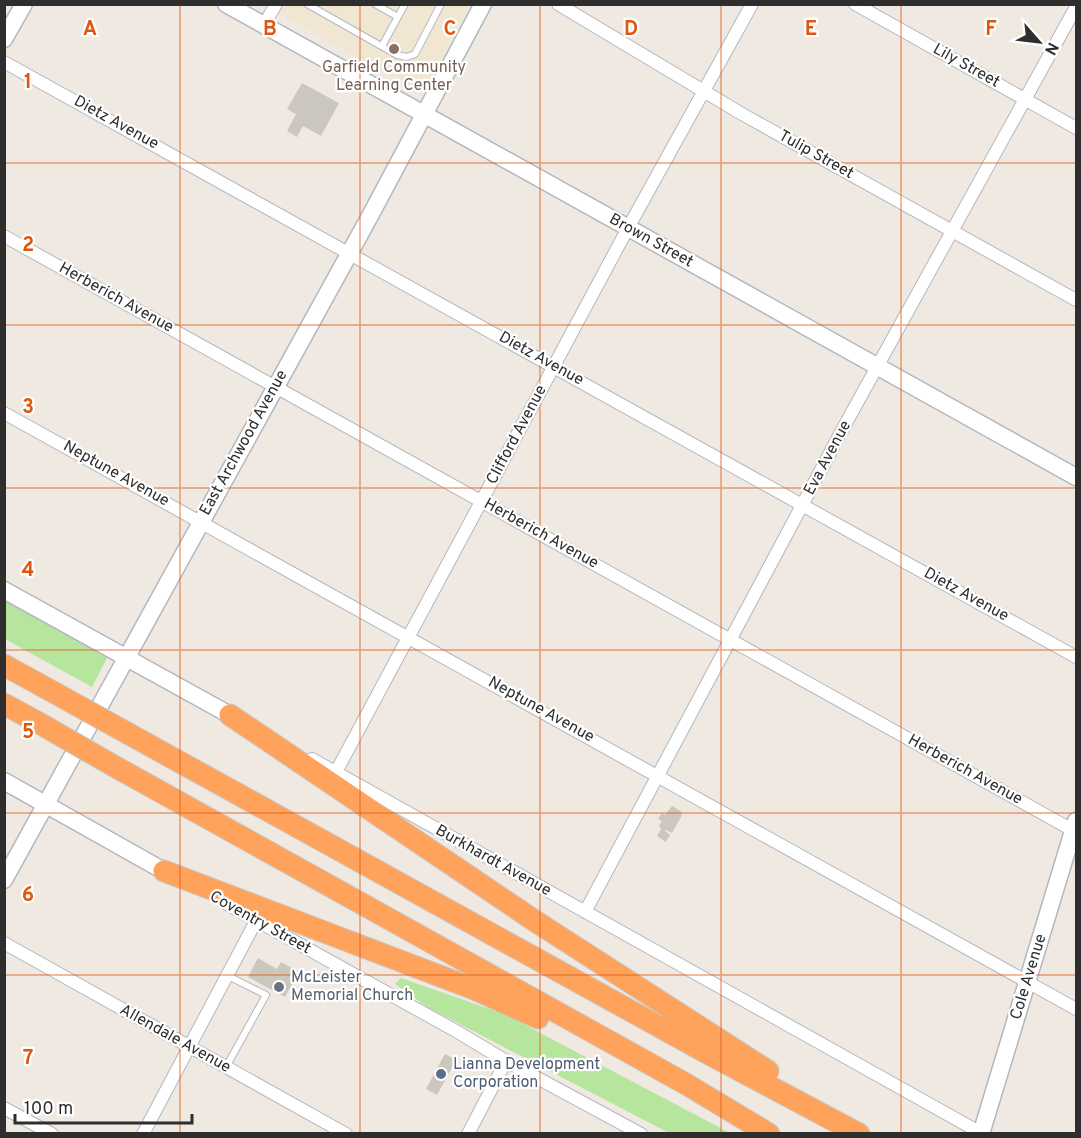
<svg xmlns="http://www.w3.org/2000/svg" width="1081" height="1138" viewBox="0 0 1081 1138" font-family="Overpass,sans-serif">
<rect width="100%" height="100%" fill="#efe9e1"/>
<path fill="#f0e6d1" d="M264 5H469L422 93Z"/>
<path fill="#b6e59e" d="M4 597 108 656 92 687 5 639Z
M401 978 504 1014 730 1133H669L429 1008 395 984Z"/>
<path fill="#cbc7bf" d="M302 83 339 103 321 136 303 126 297 137 287 131 296 114 287 109Z
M672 806 682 812 681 814 682 815 672 833 666 830 665 831 670 835 666 842 657 836 661 829 659 826 662 821 658 819 662 813 665 815Z
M258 958 277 969 281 962 299 972 285 997 248 977Z
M445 1054 456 1060 437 1095 426 1089Z"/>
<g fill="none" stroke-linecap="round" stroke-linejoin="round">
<defs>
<path id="lane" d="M307 4 397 55 407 57 415 54 441 4
M375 4 398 17
M382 46 405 4
M226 1067 266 995 228 976"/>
<path id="street" d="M558 4 742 114 1076 300
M855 4 1076 128
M264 25 276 4
M4 62 1076 657
M4 236 1076 832
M4 413 1076 1009
M312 759 981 1133
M336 772 628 228 752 4
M225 903 456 1031 506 1061 641 1134
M585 912 846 423 1076 7
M4 943 346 1134
M4 1108 52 1134
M143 1134 256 921
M468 1134 506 1061"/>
<path id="secondary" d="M226 4 1076 477
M4 39 24 4
M4 590 230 715
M4 781 164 871
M4 880 370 216 483 4
M981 1134 1076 821"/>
<path id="highway" d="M4 665 55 693
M4 704 39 723
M230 715 535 921 768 1071
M129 734 707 1053 859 1134
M114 766 686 1084 769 1134
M164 871 474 989 538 1018"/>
</defs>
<use href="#lane" stroke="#b4b7c1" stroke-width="8"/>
<use href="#street" stroke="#b4b7c1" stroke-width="14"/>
<use href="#secondary" stroke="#b4b7c1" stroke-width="19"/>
<use href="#highway" stroke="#c9c9c9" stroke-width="23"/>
<use href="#lane" stroke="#fff" stroke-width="6"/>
<use href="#street" stroke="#fff" stroke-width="12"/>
<use href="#secondary" stroke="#fff" stroke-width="16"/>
<use href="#highway" stroke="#ffa35c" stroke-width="21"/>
<defs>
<path id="highway-bridge" d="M55 693 129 734
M39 723 114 766"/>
</defs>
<use href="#highway-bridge" stroke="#c9c9c9" stroke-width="23" stroke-linecap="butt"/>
<use href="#highway-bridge" stroke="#ffa35c" stroke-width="21"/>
</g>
<path fill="none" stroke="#df570e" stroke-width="1.5" stroke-opacity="0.55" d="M180 4V1134M360 4V1134M540 4V1134M721 4V1134M901 4V1134M4 163H1076M4 325H1076M4 488H1076M4 650H1076M4 813H1076M4 975H1076"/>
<circle fill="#8d6e63" stroke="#fff" stroke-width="2" cx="394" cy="49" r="6"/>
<circle fill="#6b7280" stroke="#fff" stroke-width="2" cx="279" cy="987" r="6"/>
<circle fill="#5c6f8a" stroke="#fff" stroke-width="2" cx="441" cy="1074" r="6"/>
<g text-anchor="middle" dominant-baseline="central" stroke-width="4.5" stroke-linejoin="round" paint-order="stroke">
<g font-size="16" fill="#2e2e2e" stroke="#fff">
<text transform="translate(966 66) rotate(29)">Lily Street</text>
<text transform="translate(116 123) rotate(29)">Dietz Avenue</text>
<text transform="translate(816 155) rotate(29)">Tulip Street</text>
<text transform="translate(651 241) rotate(29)">Brown Street</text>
<text transform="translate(116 298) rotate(29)">Herberich Avenue</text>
<text transform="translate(541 359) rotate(29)">Dietz Avenue</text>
<text transform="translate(517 435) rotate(-62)">Clifford Avenue</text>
<text transform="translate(244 443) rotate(-61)">East Archwood Avenue</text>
<text transform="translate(828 458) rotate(-62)">Eva Avenue</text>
<text transform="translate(116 474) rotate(29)">Neptune Avenue</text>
<text transform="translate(541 534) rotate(29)">Herberich Avenue</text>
<text transform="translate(966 595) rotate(29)">Dietz Avenue</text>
<text transform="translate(541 710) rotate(29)">Neptune Avenue</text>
<text transform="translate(965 770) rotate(29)">Herberich Avenue</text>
<text transform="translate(493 861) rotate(29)">Burkhardt Avenue</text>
<text transform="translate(260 923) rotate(29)">Coventry Street</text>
<text transform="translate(1029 977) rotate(-73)">Cole Avenue</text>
<text transform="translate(175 1039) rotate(29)">Allendale Avenue</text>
</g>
<g font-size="16" fill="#785e54" stroke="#fff">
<text x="394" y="68">Garfield Community<tspan x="394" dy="18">Learning Center</tspan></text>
</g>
<g font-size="16" fill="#5b616d" stroke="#fff" text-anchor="start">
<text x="291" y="978">McLeister<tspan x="291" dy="18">Memorial Church</tspan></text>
</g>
<g font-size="16" fill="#4e5e75" stroke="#fff" text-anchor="start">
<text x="453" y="1065">Lianna Development<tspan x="453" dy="18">Corporation</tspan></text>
</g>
</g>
<g font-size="20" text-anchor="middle" font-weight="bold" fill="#df570e" stroke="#fff" stroke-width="4.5" stroke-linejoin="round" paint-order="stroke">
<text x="90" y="35">A</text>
<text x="270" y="35">B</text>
<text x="450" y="35">C</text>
<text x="631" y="35">D</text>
<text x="811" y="35">E</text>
<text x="991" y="35">F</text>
<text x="28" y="88">1</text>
<text x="28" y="251">2</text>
<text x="28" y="413">3</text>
<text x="28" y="576">4</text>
<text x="28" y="738">5</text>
<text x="28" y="901">6</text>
<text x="28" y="1064">7</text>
</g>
<rect width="1081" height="1138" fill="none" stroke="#2e2e2e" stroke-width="12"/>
<g transform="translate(1039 42) rotate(118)" stroke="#ffffff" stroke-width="4.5" paint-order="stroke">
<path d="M0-4.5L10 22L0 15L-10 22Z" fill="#2e2e2e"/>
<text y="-9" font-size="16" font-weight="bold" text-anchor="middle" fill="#2e2e2e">N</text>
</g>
<path d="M15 1114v9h177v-9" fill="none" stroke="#2e2e2e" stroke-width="3"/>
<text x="24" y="1114" font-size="18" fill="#2e2e2e" stroke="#ffffff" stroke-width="4.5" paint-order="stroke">100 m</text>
</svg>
